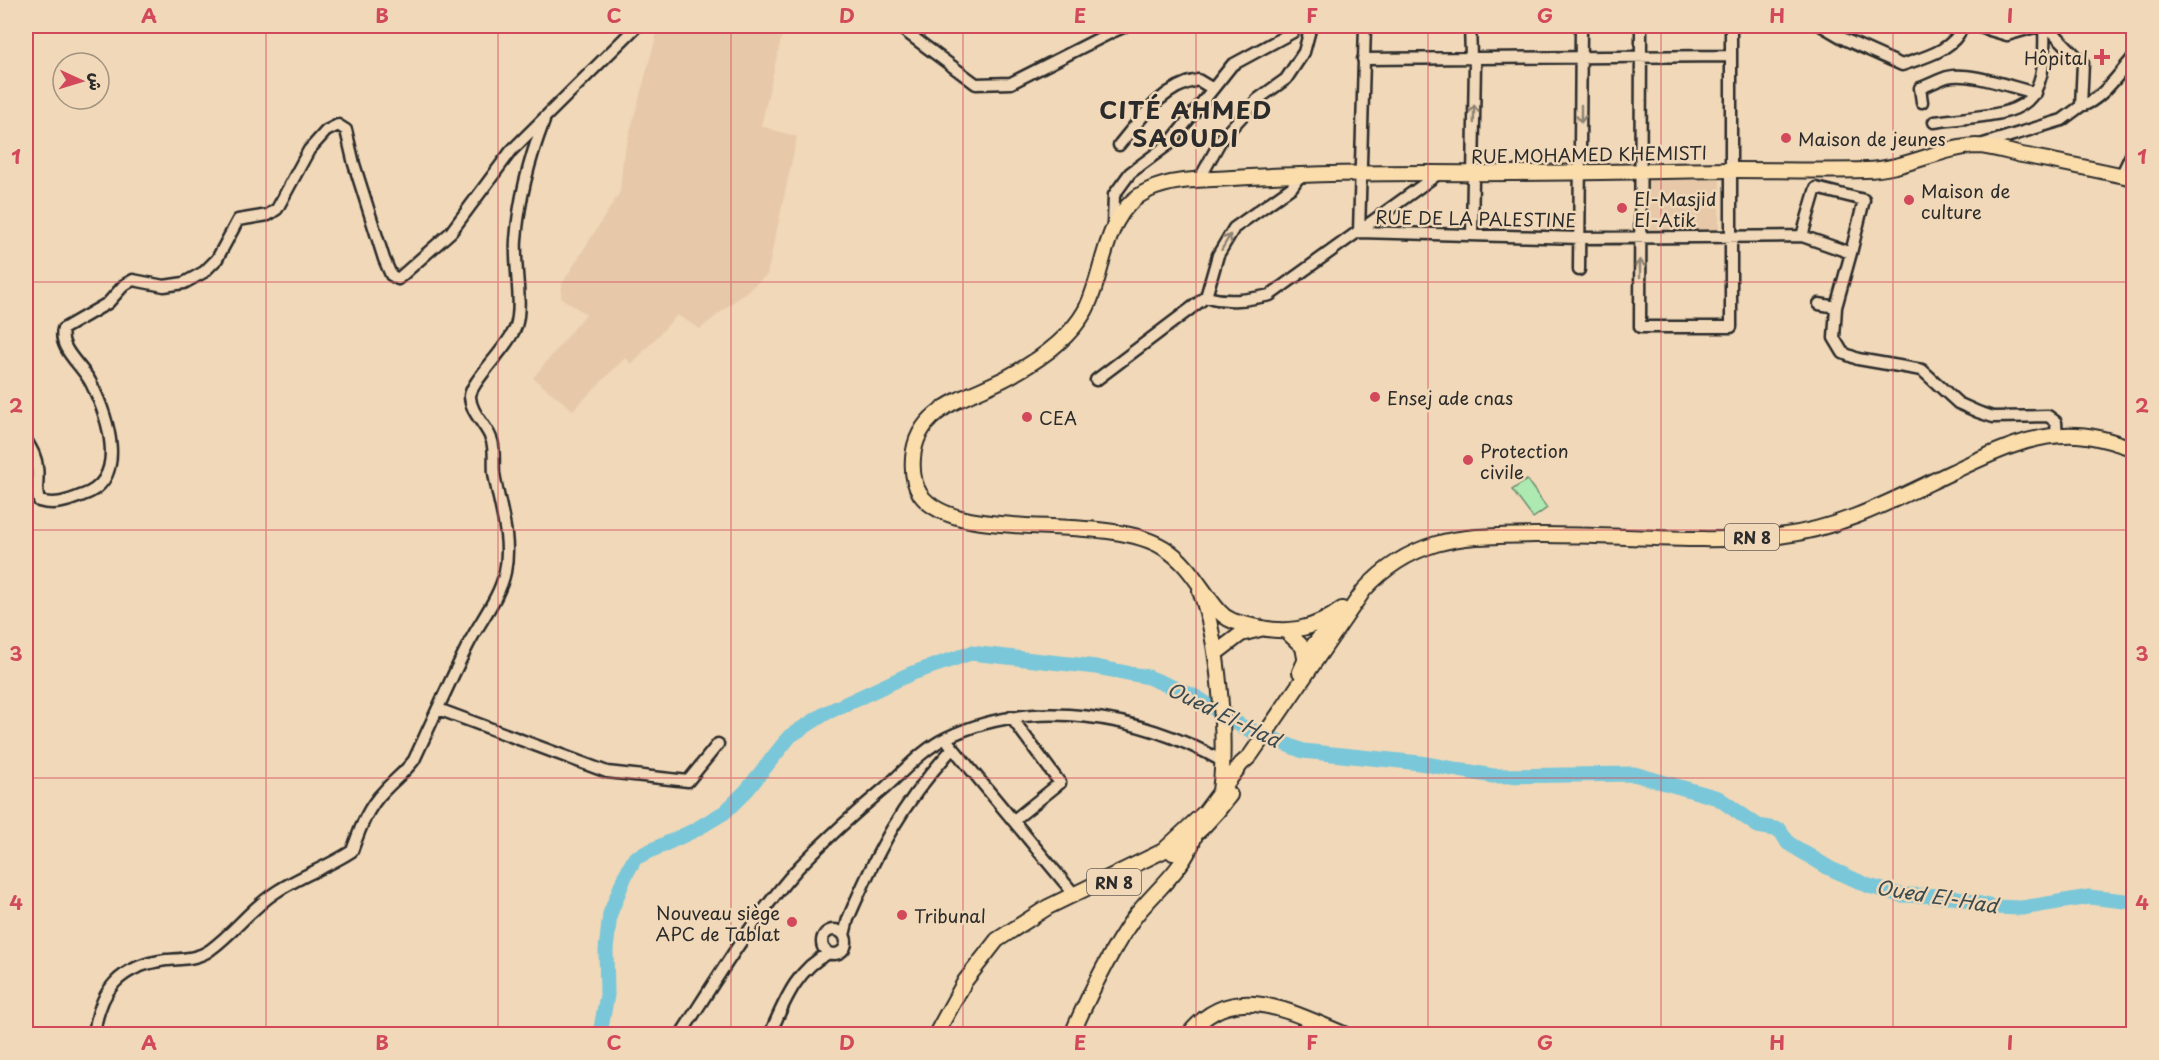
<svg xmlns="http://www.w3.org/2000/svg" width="2159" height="1060" viewBox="0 0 2159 1060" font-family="'Playpen Sans','Playpen Sans Arabic',sans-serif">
<rect width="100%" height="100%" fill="#f0d8b8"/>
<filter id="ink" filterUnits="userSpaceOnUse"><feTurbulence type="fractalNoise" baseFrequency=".0167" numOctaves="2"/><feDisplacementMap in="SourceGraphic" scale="12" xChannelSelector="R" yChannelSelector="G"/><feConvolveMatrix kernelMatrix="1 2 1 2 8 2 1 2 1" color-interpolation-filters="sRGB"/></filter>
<g filter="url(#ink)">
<path fill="#e7c9aa" d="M659 26H784L761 126 797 137 767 275 700 329 677 315 632 364 625 358 573 410 533 378 586 314 561 298 562 284 620 192 623 157Z
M1644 180H1720L1719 231H1644Z"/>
<path fill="#aceab1" stroke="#6c8a6e" stroke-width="1.5" d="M1527 480 1547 508 1533 518 1512 490Z"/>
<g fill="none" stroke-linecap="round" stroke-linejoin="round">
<path stroke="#7ac7d9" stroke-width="15" d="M600 1034 607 995 606 950 610 914 625 876 635 858 695 830 725 812 747 790 790 736 826 713 910 674 971 653 1096 667 1148 677 1196 697 1243 727 1303 751 1420 763 1493 776 1634 774 1718 798 1758 826 1780 830 1788 843 1829 868 1869 886 1901 895 1950 896 1992 907 2022 908 2089 897 2134 902"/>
<defs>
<path id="minor" d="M898 26 976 84 1011 83 1110 33
M1110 26V33L1126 26
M1470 26 1471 56 1475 63 1472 235
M1641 26 1640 327H1731V26
M1822 26 1846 40 1902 65C1925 57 1953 51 1963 26
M1976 26 2007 35 2001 26
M2007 35 2038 26
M1363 59 1731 56
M1922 102 1920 88C1929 85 1938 80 1947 77 1969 71 2013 88 2036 93
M2081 106C2101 101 2119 73 2134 57
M1934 122C2015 111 2048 121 2044 26
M1119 145C1141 118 1163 86 1198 80L1213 89
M1977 146 2062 120 2081 106 2083 63 2047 26
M2121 176 2134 149
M1199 180 1222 138 1258 99 1286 79 1304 52 1311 26
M1113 225 1114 195 1130 173 1169 144 1232 65 1293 32
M1359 232 1580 238 1802 236 1851 253 1836 307 1819 304
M1359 232 1365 26
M1802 236 1816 188 1864 200 1851 253
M1579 270 1581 26
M1206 297C1229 303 1247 300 1270 295L1438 174
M1836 307 1834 338 1843 353 1858 359 1922 370 1958 403 1978 412 1993 417 2048 416 2056 422 2057 437
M1096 380 1206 297 1218 255 1234 228 1292 187 1301 174
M26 440C31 449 36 456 37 467 39 479 35 489 39 501 55 506 68 501 83 495 130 479 107 415 91 383 82 365 58 349 63 329L108 303 124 285 133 280 164 286 184 283 204 272 217 259 238 220 268 215 277 209 309 150 326 131 338 125 346 130 354 164 384 259 391 275 398 279 451 232 511 151 637 26
M438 709 607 772 688 781 718 744
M1011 717 1060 783 1014 820
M949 743 1074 894
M822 942a12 12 0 1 1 24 0a12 12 0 1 1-24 0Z
M844 935 848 919C878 849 901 805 953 748
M94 1034C100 990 119 966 166 960 181 959 198 959 210 950 234 933 251 908 276 892 300 876 328 867 352 851 360 829 367 808 384 791 394 780 405 772 414 760 432 722 449 682 468 645 480 621 500 597 505 572 512 537 499 506 494 473 493 463 495 451 492 441 487 425 471 414 470 397 469 383 509 347 516 326 523 304 514 265 516 240 519 198 529 160 544 121
M681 1034C718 977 753 918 799 867 826 839 856 812 886 787 905 770 923 749 946 738 1032 696 1141 715 1222 761
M770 1034C784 1003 796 969 829 953"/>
<path id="major" d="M1200 591C1219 640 1227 739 1220 791
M1342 609C1314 630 1286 635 1253 626 1240 623 1228 622 1219 611 1200 589 1190 564 1164 548 1104 510 956 546 920 494 913 483 912 471 913 458 917 403 976 397 1015 373 1042 358 1069 339 1085 311 1107 270 1101 213 1149 190 1174 178 1205 180 1232 178 1299 174 1364 173 1431 173 1532 174 1632 171 1733 170 1777 170 1821 171 1866 170 1903 170 1942 147 1976 146 1991 146 2008 152 2022 155 2060 162 2097 170 2134 178
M1286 631 1303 647 1306 663
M1216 653 1241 634 1260 629
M1300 672 1311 648 1331 623
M1173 853C1196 836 1213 819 1230 795
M936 1034 965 981 997 940 1048 907 1163 851 1205 812 1241 764 1250 756 1364 590C1384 568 1406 553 1436 544 1468 535 1501 536 1534 535 1615 534 1698 544 1779 536 1841 529 1897 498 1952 472 1990 454 2034 432 2077 435 2097 436 2115 442 2134 449
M1072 1034C1089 995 1108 955 1133 919 1152 893 1184 870 1194 838
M1189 1034C1233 978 1292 1013 1344 1034"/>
</defs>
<use href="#minor" stroke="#2b2b2b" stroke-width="15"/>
<use href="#major" stroke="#2b2b2b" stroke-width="18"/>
<use href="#minor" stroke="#f0d8b8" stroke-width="10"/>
<use href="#major" stroke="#fbddab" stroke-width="14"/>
</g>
<defs><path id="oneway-shaft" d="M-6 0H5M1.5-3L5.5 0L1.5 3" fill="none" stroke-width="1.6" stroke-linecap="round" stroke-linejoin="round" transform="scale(1.5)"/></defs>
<g stroke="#8e8272">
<use href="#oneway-shaft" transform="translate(1474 114) rotate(-89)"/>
<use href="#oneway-shaft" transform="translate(1581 114) rotate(90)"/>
<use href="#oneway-shaft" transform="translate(1226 242) rotate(-60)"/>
<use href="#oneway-shaft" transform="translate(1640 268) rotate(-90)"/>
</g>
</g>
<path fill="none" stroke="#d1495b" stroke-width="1.5" stroke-opacity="0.55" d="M266 26V1034M498 26V1034M731 26V1034M963 26V1034M1196 26V1034M1428 26V1034M1661 26V1034M1893 26V1034M26 282H2134M26 530H2134M26 778H2134"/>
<g fill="#d1495b" stroke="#f0d8b8" stroke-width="2">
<path d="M2099 48h6v6h6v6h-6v6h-6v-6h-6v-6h6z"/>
<circle cx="1786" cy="138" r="6"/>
<circle cx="1909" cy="200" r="6"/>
<circle cx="1622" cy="208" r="6"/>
<circle cx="1375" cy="397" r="6"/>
<circle cx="1027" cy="417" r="6"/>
<circle cx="1468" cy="460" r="6"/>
<circle cx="902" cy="915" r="6"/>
<circle cx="792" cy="922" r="6"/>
</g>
<g text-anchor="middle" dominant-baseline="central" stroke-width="5" stroke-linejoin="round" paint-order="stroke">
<g fill="#f0d8b8" stroke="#665f55" stroke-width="1.5">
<rect x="1725" y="524" width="54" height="26" rx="4.5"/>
<rect x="1087" y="869" width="54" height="26" rx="4.5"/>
</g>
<g font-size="16" font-weight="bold" fill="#2b2b2b">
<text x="1752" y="537">RN 8</text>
<text x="1114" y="882">RN 8</text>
</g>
<g font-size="18" fill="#2b2b2b" stroke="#f0d8b8" text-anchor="start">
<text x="2088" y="57" text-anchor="end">Hôpital</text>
<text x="1798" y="138">Maison de jeunes</text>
<text x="1921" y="190">Maison de<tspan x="1921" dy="21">culture</tspan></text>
<text x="1634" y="198">El-Masjid<tspan x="1634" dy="21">El-Atik</tspan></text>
<text x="1387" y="397">Ensej ade cnas</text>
<text x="1039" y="417">CEA</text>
<text x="1480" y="450">Protection<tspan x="1480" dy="21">civile</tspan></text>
<text x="780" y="912" text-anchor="end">Nouveau siège<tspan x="780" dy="21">APC de Tablat</tspan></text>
<text x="914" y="915">Tribunal</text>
</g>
<g font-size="18" fill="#2b2b2b" stroke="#f0d8b8">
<text transform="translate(1589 154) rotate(-1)">RUE MOHAMED KHEMISTI</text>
<text transform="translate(1476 218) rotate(1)">RUE DE LA PALESTINE</text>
</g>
<g font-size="20" font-style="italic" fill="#3b4a4e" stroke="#f0d8b8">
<text transform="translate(1224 714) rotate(26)">Oued El-Had</text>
<text transform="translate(1937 896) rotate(9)">Oued El-Had</text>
</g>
<g font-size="24" font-weight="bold" letter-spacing="1.5" fill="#2b2b2b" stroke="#f0d8b8">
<text x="1186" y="109">CITÉ AHMED<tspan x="1186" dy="28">SAOUDI</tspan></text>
</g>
</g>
<rect width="2159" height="1060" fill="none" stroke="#f0d8b8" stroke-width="66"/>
<g transform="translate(81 81) rotate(94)"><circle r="28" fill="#f0d8b8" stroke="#a19380" stroke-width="1.5"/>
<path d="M0-4.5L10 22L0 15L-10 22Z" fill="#d1495b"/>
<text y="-9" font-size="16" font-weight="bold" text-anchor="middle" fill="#2b2b2b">ش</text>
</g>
<rect x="33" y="33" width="2093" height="994" fill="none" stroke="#d1495b" stroke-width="2"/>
<g font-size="20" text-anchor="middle" font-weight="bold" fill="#d1495b">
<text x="149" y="23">A</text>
<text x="382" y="23">B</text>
<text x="614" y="23">C</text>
<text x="847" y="23">D</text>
<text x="1080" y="23">E</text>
<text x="1312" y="23">F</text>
<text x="1545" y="23">G</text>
<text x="1777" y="23">H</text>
<text x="2010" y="23">I</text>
<text x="16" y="164">1</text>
<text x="2142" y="164">1</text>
<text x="16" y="413">2</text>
<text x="2142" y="413">2</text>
<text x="16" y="661">3</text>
<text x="2142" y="661">3</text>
<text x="16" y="910">4</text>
<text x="2142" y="910">4</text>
<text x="149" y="1050">A</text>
<text x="382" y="1050">B</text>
<text x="614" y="1050">C</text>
<text x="847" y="1050">D</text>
<text x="1080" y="1050">E</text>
<text x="1312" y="1050">F</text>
<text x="1545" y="1050">G</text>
<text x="1777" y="1050">H</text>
<text x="2010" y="1050">I</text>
</g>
</svg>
